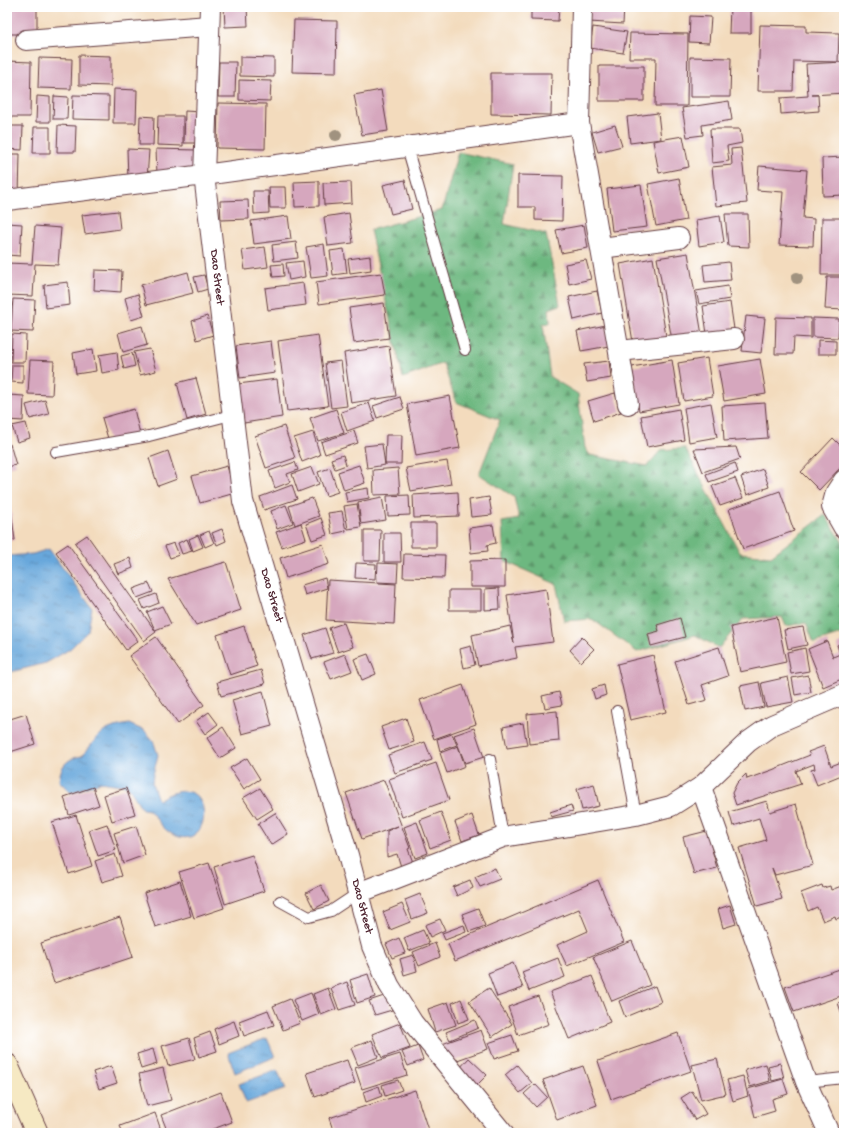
<svg xmlns="http://www.w3.org/2000/svg" width="851" height="1140" viewBox="0 0 851 1140" font-family="'Gochi Hand',sans-serif">
<defs>
<pattern id="forest-firs" width="22" height="20" patternUnits="userSpaceOnUse"><rect width="22" height="20" fill="#6db880"/><path d="M5 1l3.5 6h-7zM16 11l3.5 6h-7z" fill="#5c9569"/></pattern>
<pattern id="water-ripples" width="26" height="14" patternUnits="userSpaceOnUse"><rect width="26" height="14" fill="#68a7db"/><path d="M2 4q2-2 4 0t4 0M15 11q2-2 4 0t4 0" fill="none" stroke="#5887b2"/></pattern>
</defs>
<rect width="100%" height="100%" fill="#fff"/>
<filter id="ink" filterUnits="userSpaceOnUse"><feTurbulence type="fractalNoise" baseFrequency=".025" numOctaves="2"/><feDisplacementMap in="SourceGraphic" scale="8" xChannelSelector="R" yChannelSelector="G"/><feConvolveMatrix kernelMatrix="1 2 1 2 8 2 1 2 1" color-interpolation-filters="sRGB"/></filter>
<filter id="wash" filterUnits="userSpaceOnUse"><feTurbulence type="fractalNoise" baseFrequency=".012" numOctaves="4" result="noise"/><feDisplacementMap in="SourceGraphic" scale="16" xChannelSelector="R" yChannelSelector="G"/><feGaussianBlur stdDeviation="0.9" result="paint"/><feColorMatrix in="noise" values="0 0 0 0 0 0 0 0 0 0 0 0 0 0 0 0 0 1.4 0 .05"/><feComposite in="paint" operator="in"/></filter>
<g filter="url(#wash)">
<rect width="100%" height="100%" fill="#f3dbbd"/>
<path fill="url(#forest-firs)" stroke="#5c6c56" d="M458 152 513 164 504 224 546 234 560 305 549 309 550 323 543 324 550 377 578 394 585 448 590 455 647 466 661 450 685 448 740 553 771 556 825 515 844 544V633L814 643 806 623 786 626 782 617 743 619 719 648 695 635 637 652 592 619 564 621 556 584 504 561 502 522 519 519 514 497 479 474 500 420 456 402 443 363 403 378 370 230 442 210Z"/>
<path fill="url(#water-ripples)" stroke="#596383" d="M49 549 92 608 88 631 70 649 46 663 7 673V556L33 554Z
M129 724 145 731 153 740 158 755 153 775 152 783 158 800C218 763 215 857 172 834 163 830 156 817 149 810L142 809 128 786 100 782 71 793 59 781C60 766 67 758 82 756 101 734 99 729 129 724Z
M267 1038 275 1057 235 1073 228 1053Z
M277 1070 286 1089 246 1103 239 1084Z"/>
<g id="blocks">
<path fill="#d6a7be" d="M7 7H37V34H7Z
M122 7H157V9H122Z
M224 7H247L248 26 225 27Z
M531 7H559L558 21 531 20Z
M590 7H624L623 24 589 22Z
M730 7H751V33H729Z
M690 16 711 17 709 43 689 42Z
M294 20 337 21 336 73 292 72Z
M760 25 806 26V32L839 33 838 62 794 61 793 91H758Z
M593 27 627 32 623 53 590 48Z
M630 33 688 34 687 106H655L656 58H629Z
M79 55 111 56V86L79 85Z
M240 57 274 58V77L240 76Z
M690 57 731 58 730 97H690Z
M39 58 72 59 71 89 38 88Z
M7 61 31 62 30 117H7Z
M219 62H236L235 97H218Z
M844 62V93L812 95H818L819 111 781 114 780 98 808 96 806 64Z
M599 66H644V101H599Z
M491 73H552L551 115 491 114Z
M239 80 271 81 270 101 239 100Z
M114 89 137 90 136 123H113Z
M381 90 388 131 362 135 354 95Z
M73 95 109 96V120L72 119Z
M37 96 50 97V122H36Z
M54 96 68 97 67 119H53Z
M729 101 732 120 702 125 703 135 687 137 682 108Z
M218 103 266 104 265 149 217 148Z
M185 111 201 112 200 143H184Z
M658 113 661 139 630 143 627 117Z
M140 116 154 117 153 145H139Z
M158 116H183V146L157 145Z
M58 125 76 126 75 152H57Z
M615 125 622 146 598 152 592 132Z
M7 126H23L22 150 7 149Z
M34 127H50V153H33Z
M710 129H740L742 143 727 146 729 161 712 163Z
M683 136 689 167 659 173 653 141Z
M741 148 747 203 716 206 712 167 732 165 731 149Z
M127 149 149 150 147 179H128Z
M156 149 196 150 194 172 157 174Z
M7 154H20L19 196H7Z
M844 157V195L823 196 822 158Z
M759 166 807 170 803 218 814 219 813 246 779 245 783 192 757 190Z
M518 175 563 176 562 221 535 220V207H518Z
M679 178 686 220 656 226 648 184Z
M405 180 412 209 391 214 383 185Z
M319 181V206L295 207 294 182Z
M351 182 352 203 324 205 323 183Z
M641 185 647 227 612 231 607 189Z
M269 187H285L286 208H270Z
M253 191H268L269 213 254 214Z
M248 200 249 219 221 220 220 201Z
M118 211 120 229 85 234 82 215Z
M349 213 353 243 328 246 324 217Z
M725 214H748L749 247 728 246Z
M288 216 291 239 254 244 251 221Z
M720 216 724 242 699 246 696 220Z
M822 218H844V275H821Z
M7 223 22 224 20 256 7 255Z
M584 225 588 248 561 253 556 230Z
M35 226 61 228 58 265 35 264 33 296 7 295V263L32 264Z
M296 242 298 258 274 261 272 245Z
M324 244 328 276 311 278 306 247Z
M265 247 268 267 245 270 242 250Z
M344 249 347 273 333 275 330 251Z
M688 253 702 335 672 340 657 258Z
M370 256 371 270 350 273 348 259Z
M653 258 667 342 634 348 620 264Z
M586 260 591 279 569 284 565 264Z
M303 261 305 277 289 280 286 263Z
M729 262 731 280 705 282 703 265Z
M283 264 284 276 273 277 271 265Z
M95 270 122 271 121 292 94 290Z
M188 272 193 293 146 305 141 285Z
M381 273 385 295 319 304 316 282Z
M204 275 208 289 198 292 194 277Z
M827 277H844V310L825 309Z
M68 282 70 305 46 308 44 285Z
M303 283 306 305 268 310 265 288Z
M728 286 730 299 699 304 696 291Z
M597 291 602 313 574 320 569 297Z
M138 294 144 316 131 320 125 298Z
M13 299 35 300 33 332 11 331Z
M730 302 734 329 707 334 703 306Z
M384 303 389 338 354 343 349 308Z
M207 316 213 335 197 340 192 321Z
M746 316 765 318 761 353 742 351Z
M776 317 811 318V338L794 337 793 354H775Z
M813 318 839 319 838 338 813 337Z
M606 325 609 346 581 351 577 331Z
M142 326 147 345 123 352 118 333Z
M12 334 26 335 25 362H11Z
M318 335 328 406 287 411 278 341Z
M818 340 836 341V354H818Z
M271 341 275 373 240 378 236 346Z
M389 346 396 396 351 403 344 353Z
M93 349 96 371 76 374 73 353Z
M150 349 156 371 140 375 134 352Z
M117 352 119 370 102 373 99 355Z
M132 353 135 366 124 369 121 356Z
M707 358 713 396 684 401 678 363Z
M760 359 766 394 724 401 718 366Z
M30 360 54 361 52 395 28 394Z
M672 360 679 404 639 411 632 367Z
M341 361 347 406 331 408 325 363Z
M609 361 611 378 587 382 584 364Z
M12 365H23V383L11 382Z
M196 378 206 414 187 420 177 383Z
M277 379 282 417 244 423 238 384Z
M615 393 621 412 594 421 588 401Z
M8 395 24 396 23 421 7 420Z
M450 396 460 448 416 456 407 404Z
M400 397 404 409 377 418 373 406Z
M45 400 49 414 30 419 26 405Z
M369 403 375 421 347 431 341 412Z
M711 403 717 437 689 442 684 408Z
M765 403 768 438 724 441 722 406Z
M134 409 140 434 109 442 102 418Z
M336 409 344 433 318 441 310 418Z
M679 409 684 440 647 447 641 416Z
M26 423 30 438 17 442 12 426Z
M284 426 295 458 266 468 255 436Z
M354 431 358 443 325 454 321 442Z
M313 432 320 455 302 462 294 438Z
M386 435H402L401 464H385Z
M833 438 844 449V464L819 490 801 472Z
M7 444H10L16 465 7 467Z
M382 444 385 465 367 468 364 446Z
M736 447 740 459 703 472 694 449Z
M168 451 177 479 158 486 149 458Z
M343 455 346 465 335 469 331 459Z
M447 461 451 484 411 491 406 468Z
M295 462 298 470 287 474 290 482 275 488 269 471Z
M735 463 738 472 709 482 706 474Z
M359 465 365 483 344 490 338 472Z
M227 466 235 493 200 503 192 476Z
M312 467 319 484 298 492 292 474Z
M330 468 338 492 326 496 318 472Z
M398 468 400 494 374 495 373 470Z
M763 469 769 487 747 495 741 477Z
M735 478 743 498 720 506 712 486Z
M292 485 297 499 264 510 260 497Z
M368 488 369 498 347 502 345 492Z
M780 491 794 531 743 549 729 509Z
M458 492 459 516 414 518 413 495Z
M409 495 410 515 388 516 387 496Z
M382 497 386 520 361 524 358 502Z
M489 497 492 515 471 517 469 500Z
M312 498 319 516 295 525 289 506Z
M7 503H10L15 540 7 541Z
M357 504 361 527 348 529 344 506Z
M286 505 293 523 277 529 271 511Z
M342 511 346 531 332 534 328 513Z
M321 518 327 535 312 540 306 524Z
M301 523 306 539 282 547 276 532Z
M411 523H436V547H411Z
M493 525 496 543 487 545 488 551 471 553 469 528Z
M222 529 226 541 217 545 212 533Z
M364 530H381L380 561H364Z
M209 531 214 543 205 547 200 535Z
M384 533H400L401 562H384Z
M87 535 156 632 144 641 75 543Z
M198 535 203 547 193 551 189 539Z
M187 539 192 551 182 554 178 543Z
M174 543 179 555 170 558 165 546Z
M68 544 138 641 126 650 56 552Z
M323 544 329 564 286 578 280 558Z
M404 554 445 555 444 578 403 577Z
M130 558 133 568 118 574 114 564Z
M505 560V587H470V561Z
M226 562 241 610 196 625 168 579Z
M356 563 376 564 375 579 355 578Z
M378 563 398 564 397 583 377 582Z
M325 578 327 588 305 595 302 585Z
M328 580 396 584 394 624 326 620Z
M149 583 153 592 137 598 133 589Z
M499 588 500 609 485 610V589Z
M546 589 553 642 515 647 517 658 478 666 472 635 510 626 514 643 507 595Z
M449 590H481V610H449Z
M156 594 159 603 144 609 140 600Z
M162 606 171 624 155 630 147 612Z
M777 617 786 662 740 672 731 627Z
M680 618 685 637 651 646 648 634 659 631 657 625Z
M344 623 353 647 338 652 329 628Z
M244 626 257 666 230 675 217 635Z
M803 627 807 645 788 649 784 630Z
M325 628 333 653 312 659 304 635Z
M156 637 204 705 178 724 129 656Z
M582 637 594 649 581 662 570 650Z
M827 641 833 657 840 654 837 645 844 642V678L823 687 808 649Z
M471 646 475 665 464 668 460 649Z
M719 647 728 676 702 685 707 700 689 705 675 661Z
M805 648 809 671 791 674 787 652Z
M345 654 352 671 331 679 324 662Z
M368 654 376 674 362 680 354 659Z
M653 655 666 712 630 720 617 664Z
M261 670 265 684 221 696 217 682Z
M808 675 811 692 795 695 792 678Z
M788 677 793 702 766 707 761 683Z
M759 682 764 707 745 711 740 686Z
M463 685 476 724 434 739 420 700Z
M604 685 606 695 595 699 592 689Z
M263 691 272 726 242 734 232 700Z
M559 692 562 705 545 708 542 696Z
M557 711 559 741 529 744 527 714Z
M209 712 218 724 205 734 196 721Z
M26 714 35 744 7 753V720Z
M406 718 414 742 389 750 381 727Z
M523 723 527 745 507 748 503 727Z
M223 727 236 748 220 758 207 738Z
M474 728 484 757 465 763 454 735Z
M452 734 457 745 440 751 437 739Z
M425 742 432 760 395 773 388 755Z
M458 746 465 766 447 773 440 753Z
M824 746 831 766 844 761V774L817 785 811 770 815 769 814 764 796 771 801 784 736 805 732 793 737 783 746 774 747 779 772 770 810 755 808 752Z
M247 758 260 779 244 789 230 768Z
M436 763 449 800 402 817 389 779Z
M384 780 410 848 408 849 414 865 402 870 397 854 387 857V831L398 826 362 839 346 793Z
M594 784 599 806 582 810 577 789Z
M93 787 99 805 69 815 64 797Z
M126 788 135 814 112 821 104 795Z
M260 788 273 809 257 819 243 798Z
M767 801 770 812 796 804 813 865 775 875 772 868 782 899 757 906 739 848 766 840 759 818 733 826 729 812Z
M571 805 573 811 551 817 550 812Z
M441 812 451 840 430 848 420 820Z
M275 813 288 834 271 845 258 824Z
M76 815 92 866 69 874 52 822Z
M472 815 479 835 462 841 455 822Z
M417 822 428 853 415 858 404 827Z
M107 824 116 850 98 856 89 830Z
M136 826 145 855 123 863 114 833Z
M707 831 717 868 694 874 683 837Z
M115 854 122 876 102 882 95 861Z
M252 855 264 891 225 904 214 867Z
M209 863 224 908 194 918 179 872Z
M495 868 500 879 480 887 475 877Z
M470 880 473 888 457 896 453 887Z
M598 880 624 942 567 966 557 945 588 931 579 909 455 961 448 944Z
M180 881 191 916 155 927 144 893Z
M321 885 329 901 314 909 306 893Z
M822 885 823 888 830 886 831 890 844 885V916L836 919 835 916 823 921 817 907 808 911 801 893Z
M420 894 428 913 412 919 405 900Z
M402 904 410 922 390 930 383 912Z
M730 905 736 924 723 928 718 909Z
M478 908 485 926 469 932 462 914Z
M120 917 133 957 54 983 41 943Z
M440 919 445 930 430 937 425 925Z
M464 925 466 932 445 940 442 933Z
M423 930 429 943 409 951 404 938Z
M399 938 405 953 392 958 386 944Z
M632 941 650 985 612 1001 593 957Z
M435 943 440 957 419 966 413 952Z
M413 955 417 971 404 975 400 959Z
M558 958 565 977 529 991 522 972Z
M513 963 523 988 497 997 488 973Z
M843 968 844 995 794 1012 785 987Z
M368 974 375 997 357 1003 350 980Z
M592 976 610 1022 569 1039 550 992Z
M347 982 355 1005 339 1010 331 988Z
M655 986 661 1002 625 1017 619 1001Z
M328 988 336 1009 321 1015 313 994Z
M489 988 512 1024 492 1037 469 1001Z
M311 993 319 1014 302 1021 293 1000Z
M387 995 392 1010 375 1015 369 1001Z
M538 996 549 1024 518 1035 508 1007Z
M290 999 300 1023 283 1030 273 1006Z
M461 999 469 1019 458 1023 452 1003Z
M844 1001V1020L838 1003Z
M448 1002 456 1025 435 1032 428 1009Z
M268 1010 274 1025 244 1036 239 1021Z
M475 1020 478 1028 450 1040 446 1032Z
M234 1021 239 1036 219 1044 214 1029Z
M400 1023 410 1048 382 1058 372 1034Z
M481 1030 488 1049 449 1063 442 1044Z
M210 1032 217 1051 199 1057 194 1038Z
M678 1033 691 1071 611 1099 598 1061Z
M512 1035 518 1051 494 1059 488 1043Z
M189 1038 195 1059 168 1066 162 1046Z
M372 1040 378 1057 358 1065 351 1048Z
M418 1046 423 1060 408 1066 402 1052Z
M153 1049 157 1064 141 1069 137 1054Z
M400 1054 407 1075 362 1089 355 1068Z
M469 1058 487 1075 475 1087 458 1070Z
M717 1059 726 1094 701 1100 692 1065Z
M347 1060 355 1083 315 1097 307 1073Z
M780 1063 784 1078 772 1081 768 1066Z
M766 1064 770 1081 750 1087 745 1070Z
M517 1065 532 1083 520 1093 505 1075Z
M111 1066 117 1083 99 1089 93 1072Z
M583 1066 597 1105 557 1120 543 1080Z
M163 1068 171 1100 147 1106 139 1074Z
M743 1076 748 1096 733 1101 727 1080Z
M783 1079 788 1094 772 1099 775 1111 755 1117 748 1089Z
M398 1080 402 1090 385 1096 382 1085Z
M535 1084 547 1097 536 1107 524 1094Z
M379 1086 382 1096 366 1102 363 1092Z
M415 1090 429 1133H334L329 1118Z
M692 1091 706 1114 695 1120 681 1098Z
M221 1092 232 1122 202 1133H168L161 1115Z
M155 1113 162 1133H123L120 1126Z"/>
</g>
</g>
<g filter="url(#ink)">
<use href="#blocks" fill-opacity="0" stroke="#633b41" stroke-width="1"/>
<g fill="none" stroke-linecap="round" stroke-linejoin="round">
<defs>
<path id="lane" d="M407 147 465 350
M56 452 149 436 231 415
M617 711 636 815
M490 759 503 837
M280 901 309 917 331 911 358 893
M806 1082 844 1078"/>
<g id="street">
<path id="s1" d="M210 7 204 175 243 501 348 855 372 946 389 985 413 1023 503 1133"/>
<path d="M582 7 579 123 628 404"/>
<path d="M26 40 209 26"/>
<path d="M7 200 204 175 579 123"/>
<path d="M601 248 679 238"/>
<path d="M619 351 734 339"/>
<path d="M844 480 836 492 832 507 844 528"/>
<path d="M701 787 806 1082 829 1133"/>
<path d="M358 893 503 837 636 815 671 806 701 787 748 742 772 725 844 694"/>
</g>
<path id="secondary" d="M7 1065 37 1133"/>
</defs>
<use href="#lane" stroke="#633b41" stroke-width="12"/>
<use href="#street" stroke="#633b41" stroke-width="22"/>
<use href="#secondary" stroke="#633b41" stroke-width="24"/>
<use href="#lane" stroke="#fff" stroke-width="10"/>
<use href="#street" stroke="#fff" stroke-width="20"/>
<use href="#secondary" stroke="#f6e9c3" stroke-width="22"/>
</g>
<g fill="#a0927f">
<circle cx="336" cy="135" r="6"/>
<circle cx="797" cy="278" r="6"/>
</g>
</g>
<g text-anchor="middle" dominant-baseline="central" stroke-width="3" stroke-linejoin="round" paint-order="stroke">
<g font-size="12" fill="#4a1f2b" stroke="#fff">
<text stroke="none"><textPath href="#s1" startOffset="271">Dao Street</textPath></text>
<text stroke="none"><textPath href="#s1" startOffset="595">Dao Street</textPath></text>
<text stroke="none"><textPath href="#s1" startOffset="919">Dao Street</textPath></text>
</g>
</g>
<rect width="851" height="1140" fill="none" stroke="#fff" stroke-width="24"/>
</svg>
